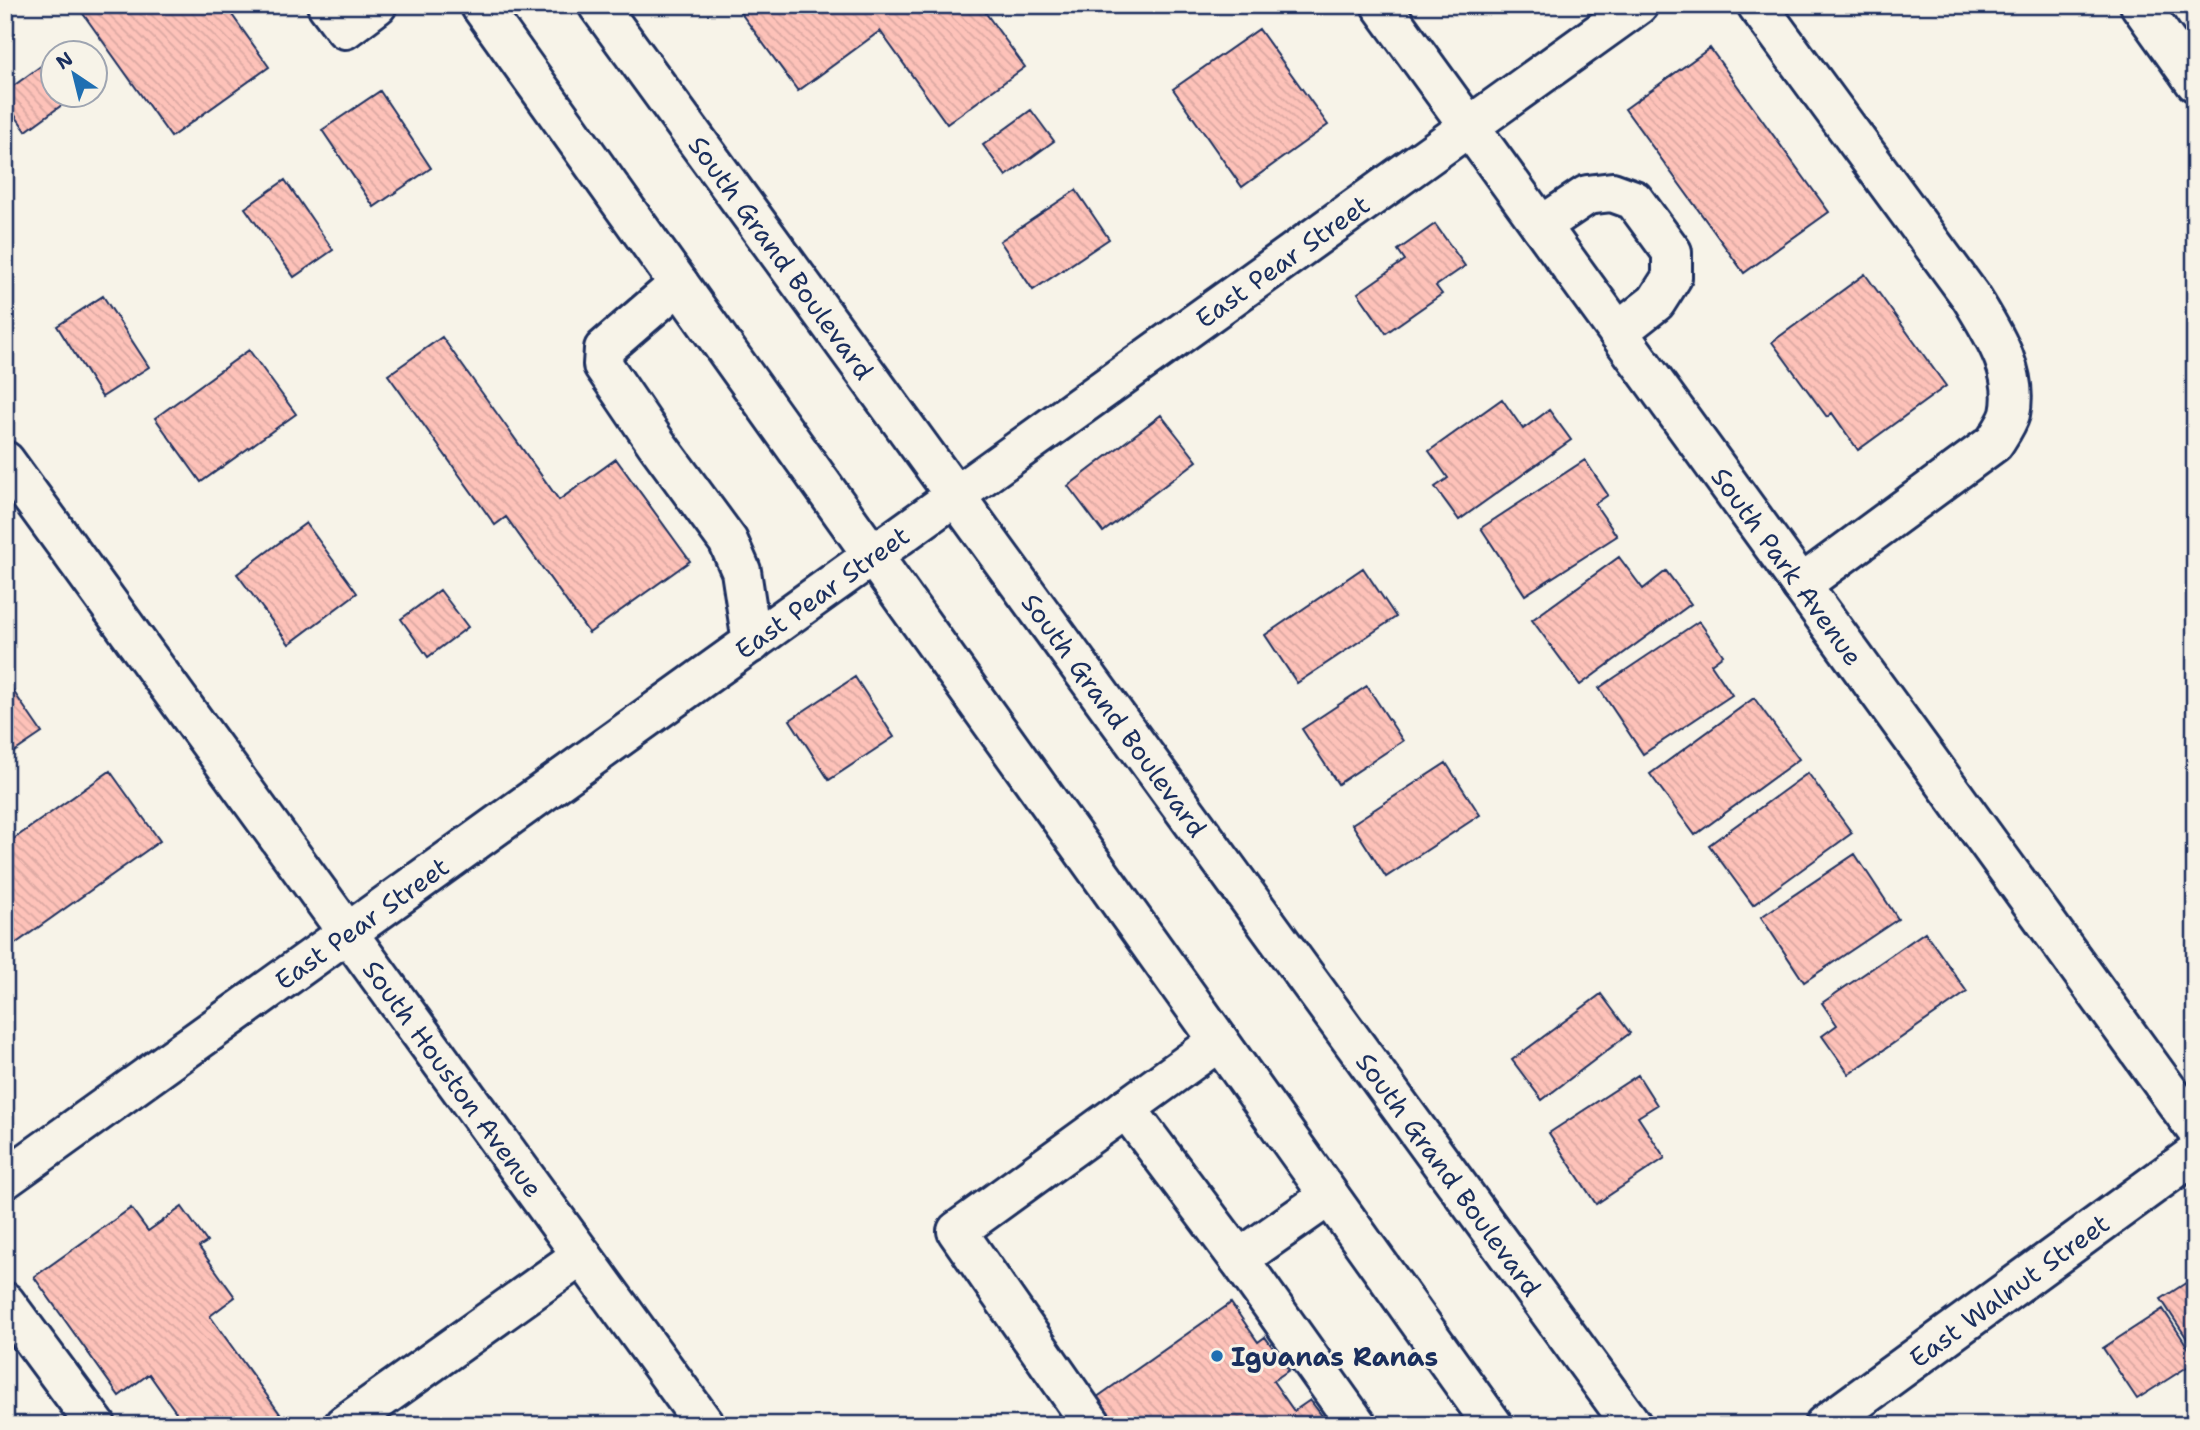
<svg xmlns="http://www.w3.org/2000/svg" width="2200" height="1430" viewBox="0 0 2200 1430" font-family="'Shantell Sans',sans-serif">
<defs>
<pattern id="building-back-hatch" width="6" height="6" patternUnits="userSpaceOnUse" patternTransform="scale(1.75)"><rect width="6" height="6" fill="#fec2b9"/><path d="M-1 5l2 2M0 0l6 6M5-1l2 2" fill="none" stroke="#d9a7a1"/></pattern>
</defs>
<rect width="100%" height="100%" fill="#f7f3e8"/>
<filter id="ink" filterUnits="userSpaceOnUse"><feTurbulence type="fractalNoise" baseFrequency=".0143" numOctaves="2"/><feDisplacementMap in="SourceGraphic" scale="14" xChannelSelector="R" yChannelSelector="G"/><feConvolveMatrix kernelMatrix="1 2 1 2 8 2 1 2 1" color-interpolation-filters="sRGB"/></filter>
<g filter="url(#ink)">
<path fill="url(#building-back-hatch)" stroke="#1b2f5e" stroke-width="2" d="M83 5H225L269 67 171 137 79 8Z
M735 5H994L985 12 1025 67 947 124 880 31 798 91Z
M1259 29 1328 125 1242 187 1173 89Z
M1710 48 1829 212 1744 273 1625 109Z
M52 58V94H77L26 131 5 101V92Z
M380 91 431 168 374 207 322 130Z
M1031 110 1054 141 1006 176 983 145Z
M285 180 333 250 294 277 245 208Z
M1076 190 1109 239 1033 290 1000 241Z
M1435 224 1465 266 1436 286 1442 294 1386 333 1358 293 1405 260 1398 250Z
M1865 274 1946 386 1858 450 1832 413 1827 417 1772 342Z
M103 296 149 367 102 397 57 326Z
M442 337 559 500 616 459 690 561 589 633 506 517 495 525 388 375Z
M249 350 296 414 201 482 155 418Z
M1502 399 1523 429 1549 410 1571 440 1459 520 1435 487 1448 478 1429 451Z
M1161 415 1197 461 1103 532 1068 486Z
M1585 460 1608 495 1595 504 1617 536 1525 595 1481 528Z
M306 523 357 593 289 644 237 574Z
M1619 557 1643 589 1666 571 1691 604 1580 685 1532 620Z
M1363 568 1396 617 1297 683 1265 635Z
M440 590 468 627 428 657 401 619Z
M1699 621 1723 655 1711 664 1732 695 1643 754 1599 688Z
M855 677 894 737 829 780 790 720Z
M5 679 42 733 5 758Z
M1367 686 1403 741 1338 784 1302 729Z
M1754 698 1799 759 1695 835 1650 774Z
M1446 763 1480 815 1386 877 1352 824Z
M110 771 160 841 5 951V845Z
M1808 773 1852 833 1753 905 1709 845Z
M1855 854 1898 919 1804 982 1761 917Z
M1925 932 1967 992 1849 1074 1822 1036 1837 1025 1822 1003Z
M1601 994 1630 1033 1542 1100 1512 1060Z
M1638 1075 1657 1105 1638 1117 1665 1158 1596 1204 1549 1133Z
M182 1207 207 1242 199 1247 235 1297 210 1316 288 1425H185L149 1374 119 1396 34 1277 131 1208 148 1231Z
M2195 1277V1335L2188 1340 2161 1299Z
M1231 1303 1258 1342 1265 1337 1289 1370 1273 1381 1294 1411 1310 1400 1329 1425H1110L1093 1400Z
M2163 1309 2195 1358V1362L2137 1399 2103 1348Z"/>
<g fill="none" stroke-linecap="round" stroke-linejoin="round">
<defs>
<g id="minor">
<path d="M327 5 345 29 377 5"/>
<path d="M480 5 1493 1425"/>
<path id="s1" d="M598 5 1632 1425"/>
<path id="s2" d="M1381 5 2195 1128"/>
<path d="M1757 5 1971 297C1992 332 2019 371 2010 414 2007 424 1999 435 1994 443L1801 585"/>
<path d="M2140 5 2195 82"/>
<path d="M1541 226 1587 195 1612 192 1634 200 1672 252V277L1656 302 1618 332"/>
<path d="M679 284 604 349 603 365 656 443 728 541 741 571 752 643"/>
<path id="s3" d="M5 461 705 1425"/>
<path d="M1126 1108 1239 1259 1357 1425"/>
<path id="s4" d="M5 1179 1638 5"/>
<path d="M1239 1259 1329 1196"/>
<path d="M5 1302 96 1425"/>
<path d="M344 1425 582 1255"/>
<path d="M1092 1425 957 1231 1219 1041"/>
<path id="s5" d="M1824 1425 2195 1154"/>
</g>
</defs>
<use href="#minor" stroke="#1b2f5e" stroke-width="44"/>
<use href="#minor" stroke="#f7f3e8" stroke-width="38"/>
</g>
</g>
<circle fill="#1f6fb2" stroke="#f7f3e8" stroke-width="2.5" cx="1217" cy="1356" r="7"/>
<g text-anchor="middle" dominant-baseline="central" stroke-width="6" stroke-linejoin="round" paint-order="stroke">
<g font-size="26" fill="#1b2f5e" stroke="#f7f3e8">
<text stroke="none"><textPath href="#s1" startOffset="312">South Grand Boulevard</textPath></text>
<text stroke="none"><textPath href="#s4" startOffset="1573">East Pear Street</textPath></text>
<text stroke="none"><textPath href="#s2" startOffset="693">South Park Avenue</textPath></text>
<text stroke="none"><textPath href="#s4" startOffset="1006">East Pear Street</textPath></text>
<text stroke="none"><textPath href="#s1" startOffset="878">South Grand Boulevard</textPath></text>
<text stroke="none"><textPath href="#s4" startOffset="439">East Pear Street</textPath></text>
<text stroke="none"><textPath href="#s3" startOffset="763">South Houston Avenue</textPath></text>
<text stroke="none"><textPath href="#s1" startOffset="1446">South Grand Boulevard</textPath></text>
<text stroke="none"><textPath href="#s5" startOffset="229">East Walnut Street</textPath></text>
</g>
<g font-size="26" font-weight="bold" fill="#1b2f5e" stroke="#f7f3e8" text-anchor="start">
<text x="1231" y="1356">Iguanas Ranas</text>
</g>
</g>
<rect width="2200" height="1430" fill="none" stroke="#f7f3e8" stroke-width="28"/>
<rect x="14" y="14" width="2172" height="1402" fill="none" stroke="#1b2f5e" stroke-width="2.5" filter="url(#ink)"/>
<g transform="translate(74 74) rotate(325)"><circle r="33" fill="#f7f3e8" stroke="#9fa5b1" stroke-width="2"/>
<path d="M0-5L12 26L0 18L-12 26Z" fill="#1f6fb2"/>
<text y="-10" font-size="19" font-weight="bold" text-anchor="middle" fill="#1b2f5e">N</text>
</g>
</svg>
